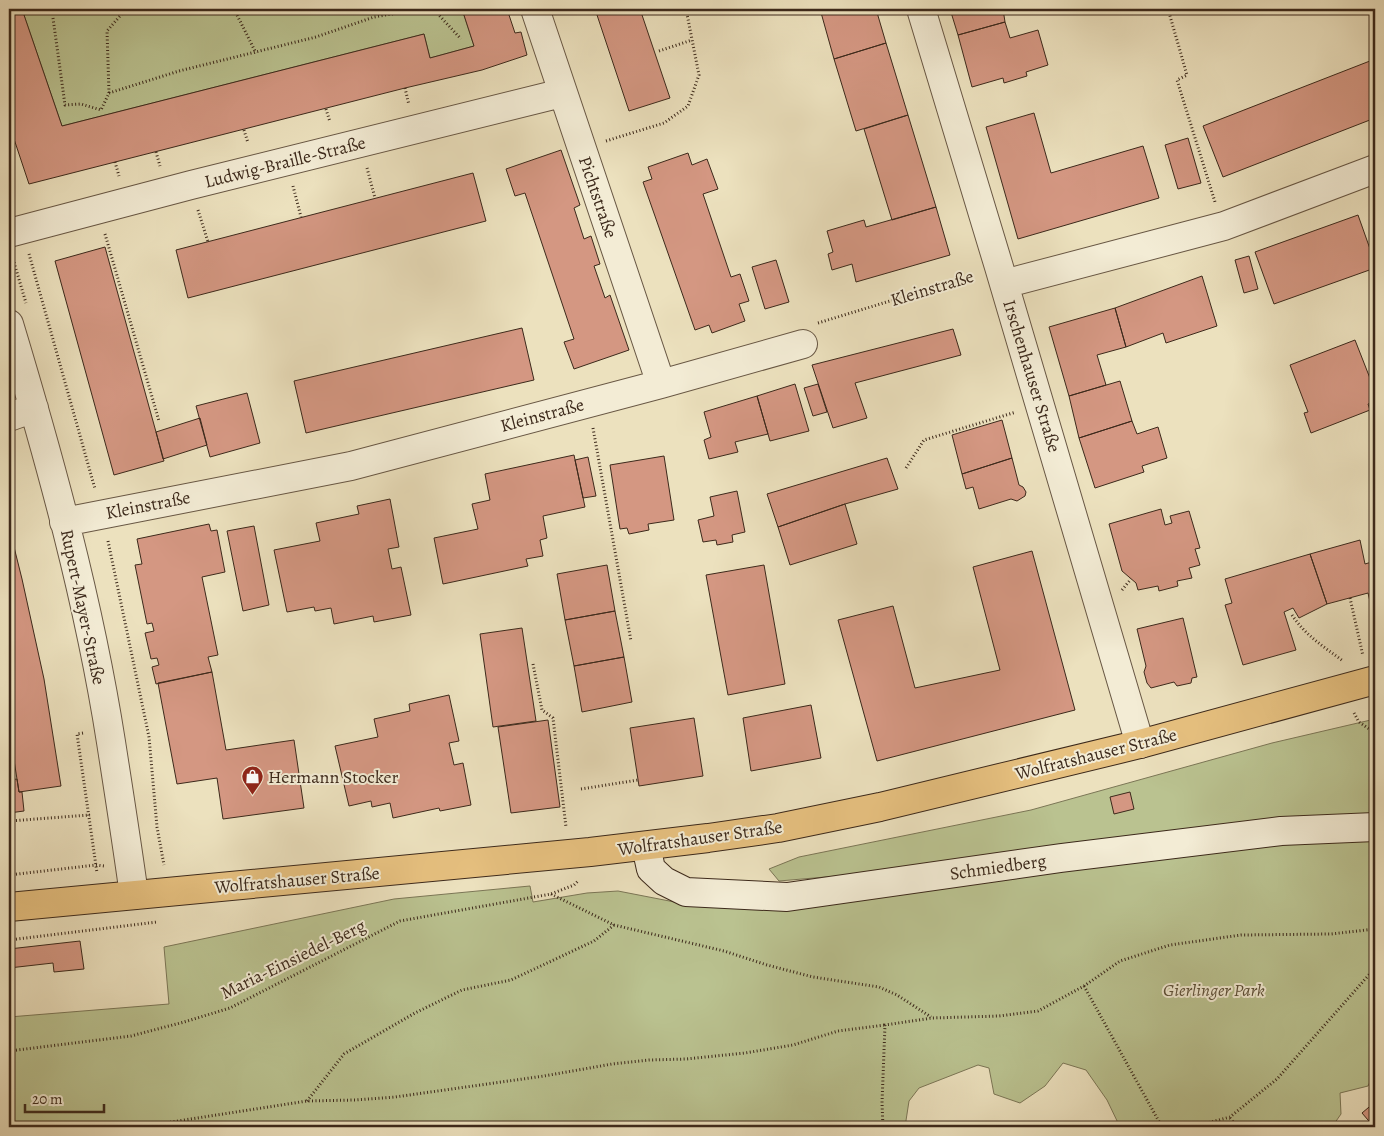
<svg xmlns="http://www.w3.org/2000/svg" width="1384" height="1136" viewBox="0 0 1384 1136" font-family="Alegreya,serif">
<rect width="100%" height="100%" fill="#ece1be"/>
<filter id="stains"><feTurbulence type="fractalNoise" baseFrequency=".004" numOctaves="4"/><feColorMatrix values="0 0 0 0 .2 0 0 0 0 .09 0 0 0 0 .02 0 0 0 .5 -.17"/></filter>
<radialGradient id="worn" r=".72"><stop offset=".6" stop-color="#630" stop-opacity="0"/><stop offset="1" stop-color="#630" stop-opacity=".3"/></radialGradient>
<path fill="#bac290" stroke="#7b7656" d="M41 9H462L474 46 430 58 424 34 62 126 24 15Z
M1375 719V814L1252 821 895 871 779 881 769 869 799 857 1031 810 1272 743Z
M1375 841V1072L1368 1086 1340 1093 1341 1114 1332 1127H1120L1107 1100 1086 1070 1063 1063 1045 1086 1020 1103 994 1094 989 1068 978 1065 919 1088 909 1101 905 1127H9V1017L169 1004 164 947 394 899 530 886 533 902 587 893 618 891 690 905 1063 870 1282 844Z"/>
<path fill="#d49782" stroke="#3c291b" d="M9 9H41L24 15 62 126 424 34 430 58 474 46 462 9H507L515 33 521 32 527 55 482 70 405 88 29 184 9 124Z
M595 9H640L670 98 629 111Z
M820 9H876L886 43 834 59Z
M950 9H1003L1005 22 958 35Z
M1370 9H1375V24Z
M1005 22 1010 38 1038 30 1048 65 1026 72 1027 76 1004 83 1003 78 972 87 958 35Z
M886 43 908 115 856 131 834 59Z
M1375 59V118L1223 177 1203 126Z
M1034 113 1051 173 1143 146 1159 198 1018 239 986 127Z
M908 115 936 207 892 220 864 129Z
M1188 138 1201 183 1178 189 1165 145Z
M561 150 580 205 574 208 584 239 591 236 600 264 594 266 605 298 610 295 629 350 574 369 564 342 574 339 525 193 515 196 506 169Z
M688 153 692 165 707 159 718 189 703 194 731 277 740 274 749 301 739 304 745 321 712 333 709 325 695 330 643 182 652 179 648 167Z
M473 173 486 221 188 298 176 250Z
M936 207 950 255 856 282 852 264 832 270 828 254 833 252 827 231 864 220 866 227Z
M1358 215 1375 263V268L1274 304 1255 252Z
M105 247 164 461 114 475 55 261Z
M1249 256 1258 289 1244 293 1235 260Z
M776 260 789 302 765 309 752 267Z
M1202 276 1217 326 1166 343 1163 333 1126 347 1115 308Z
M1115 308 1126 347 1097 355 1106 385 1069 396 1049 327Z
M522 328 534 380 306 433 294 381Z
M953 329 961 355 855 383 867 418 833 428 812 365Z
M1355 340 1375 391V401L1368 404 1370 410 1311 433 1304 413 1308 412 1290 365Z
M1120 381 1132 421 1079 438 1069 396Z
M795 384 809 431 770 441 757 396Z
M818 384 827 412 813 416 804 388Z
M247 393 260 443 210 457 196 406Z
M757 396 768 434 735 442 738 452 709 459 704 440 711 437 704 412Z
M200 418 207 445 163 459 156 432Z
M1002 420 1012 458 962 474 952 435Z
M1132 421 1137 434 1158 427 1167 458 1142 466 1144 472 1095 488 1079 438Z
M574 455 585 507 543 516 547 538 540 540 543 556 526 559 528 566 443 584 434 538 478 529 472 504 490 500 485 474Z
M664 456 674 520 648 524 649 530 629 534 627 528 620 529 610 465Z
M588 457 596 496 583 498 575 460Z
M887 458 898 489 845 504 778 527 767 494Z
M1012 458 1019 485 1023 487 1026 492 1025 496 1017 501 1011 499 979 509 973 487 966 489 962 474Z
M737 491 745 532 732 535 733 542 717 545 716 540 703 542 698 520 714 516 710 497Z
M390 499 399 547 388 549 392 569 401 567 411 615 374 622 373 616 334 624 331 608 315 611 314 607 287 612 274 550 320 541 316 523 359 514 357 506Z
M845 504 857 544 790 565 778 527Z
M1161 509 1165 525 1172 523 1170 516 1189 511 1200 548 1195 549 1200 565 1189 568 1192 578 1177 581 1178 586 1159 591 1158 586 1138 590 1136 583 1122 571 1109 524Z
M209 524 211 531 217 530 225 572 202 577 218 655 208 657 212 672 156 684 152 667 159 665 157 658 151 659 145 633 154 631 152 623 147 624 135 565 142 564 137 539Z
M254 526 269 605 243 611 227 531Z
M9 527 22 579 44 679 61 786 19 792 9 728Z
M1360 540 1365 564 1375 561V623L1368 593 1327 604 1310 554Z
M1032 551 1075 710 877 761 838 620 893 606 915 688 1000 670 973 567Z
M1310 554 1327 604 1299 618 1293 608 1284 612 1296 650 1243 665 1225 605 1232 603 1225 579Z
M607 565 615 611 565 620 557 574Z
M764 565 785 684 728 695 706 575Z
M615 611 624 657 574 666 565 620Z
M1183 618 1197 677 1192 678 1191 683 1177 686 1174 682 1151 688 1147 683 1144 672 1146 666 1137 629Z
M522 628 536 721 493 727 480 634Z
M624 657 632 702 582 712 574 666Z
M212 672 226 750 294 740 304 808 223 819 217 778 177 784 158 683Z
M449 695 459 741 449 743 454 765 463 763 471 805 440 811 439 808 393 818 390 803 372 807 371 801 349 806 335 746 378 737 374 719 410 711 409 704Z
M811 705 821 758 751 771 743 718Z
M694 718 703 776 639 786 630 728Z
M548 720 560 807 511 813 498 727Z
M17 779 19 792H22L24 811 9 813V780Z
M1130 792 1134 809 1114 814 1110 797Z
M80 941 84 969 54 972 53 963 9 968V949Z
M1375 1102V1127H1374L1362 1113Z"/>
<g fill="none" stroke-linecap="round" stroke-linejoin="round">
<defs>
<path id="street" d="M535 9 661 384
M921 9 999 267 1140 744
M9 233 191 185 562 93
M1004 284 1224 226 1375 169
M9 324C50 460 89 601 111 742 119 793 127 844 134 895
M9 417 34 408
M64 522 351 466 661 384 803 344"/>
<path id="secondary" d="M646 846 651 869 664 881 686 892 787 897 1061 858 1281 831 1375 827"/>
<path id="primary" d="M9 907 590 852 708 838 778 828 880 807 1140 744 1375 680"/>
</defs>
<use href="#street" stroke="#685744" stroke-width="30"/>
<use href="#secondary" stroke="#3c291b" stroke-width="30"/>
<use href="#primary" stroke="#3c291b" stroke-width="30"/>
<path stroke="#3c291b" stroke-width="3" stroke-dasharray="1 2.5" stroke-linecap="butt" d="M234 9 256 53
M1168 9 1187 75 1177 80 1215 202
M53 18 65 105 81 104 101 110 109 93 179 71 316 37 374 17 397 13H437L461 39
M659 51 692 40
M405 88 409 105
M109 93 107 31 126 9
M326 109 330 122
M244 130 248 143
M606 141 664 123 688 106 699 75 686 9
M156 152 160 166
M115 162 119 176
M367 168 375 198
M293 186 301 217
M9 190 14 206
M198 210 208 242
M105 234 159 421
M29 254 95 489
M13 259 26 303
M818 323 975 275
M593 428 631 641
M906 468 924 440 1016 412
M108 541 149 737 157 827 164 865
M1122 590 1131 579
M1350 598 1363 656
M1292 615C1306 636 1323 646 1343 661
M533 664 542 710 553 718 566 827
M1354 713 1359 722 1375 733
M83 733 77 734 97 873
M581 789 638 780
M9 821 90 815
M9 875 96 865 104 866
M551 894 614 925 724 951 767 965 813 977 879 987 897 995 931 1017
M9 940 157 922
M1084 986 1162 1127
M9 1051 131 1036 184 1022 230 1008 400 921 551 894 574 885 579 880
M307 1101 344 1054 415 1013 462 990 511 980 594 941 614 925
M1230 1118 1237 1127
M139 1127 307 1101 355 1100 395 1097 544 1076 612 1064 649 1060 686 1059 745 1053 793 1045 838 1031 885 1025
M883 1127 882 1103 885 1025 932 1018 999 1016 1038 1011 1084 986 1120 961 1170 945 1241 935 1331 934 1375 929
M1192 1127 1230 1117 1277 1079 1375 968"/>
<use href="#street" stroke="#f3ecd5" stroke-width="28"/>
<use href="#secondary" stroke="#f3ecd5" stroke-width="28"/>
<use href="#primary" stroke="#e6c07f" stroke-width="28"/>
</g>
<defs>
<symbol id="shop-pin" viewBox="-11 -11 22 30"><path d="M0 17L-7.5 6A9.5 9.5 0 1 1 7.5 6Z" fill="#8f2418" stroke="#f3ecd5"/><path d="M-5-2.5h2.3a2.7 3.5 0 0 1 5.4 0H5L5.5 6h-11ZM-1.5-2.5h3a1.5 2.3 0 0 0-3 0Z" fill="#fff"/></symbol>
</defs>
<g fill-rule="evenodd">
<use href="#shop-pin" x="240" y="764" width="25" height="34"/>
</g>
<g text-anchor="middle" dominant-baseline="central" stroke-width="4" stroke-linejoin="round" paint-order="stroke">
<g font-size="18" fill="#3c291b" stroke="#f3ecd5">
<text transform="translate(285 162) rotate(-14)">Ludwig-Braille-Straße</text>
<text transform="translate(598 197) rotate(71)">Pichtstraße</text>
<text transform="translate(932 288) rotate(-17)">Kleinstraße</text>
<text transform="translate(1032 376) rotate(73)">Irschenhauser Straße</text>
<text transform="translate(542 415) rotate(-15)">Kleinstraße</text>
<text transform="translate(148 505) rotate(-11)">Kleinstraße</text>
<text transform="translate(83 607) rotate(78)">Rupert-Mayer-Straße</text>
<text transform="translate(1096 754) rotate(-14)">Wolfratshauser Straße</text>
<text transform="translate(700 838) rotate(-8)">Wolfratshauser Straße</text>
<text transform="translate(998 867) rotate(-8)">Schmiedberg</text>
<text transform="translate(297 880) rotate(-5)">Wolfratshauser Straße</text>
<text transform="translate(293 959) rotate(-26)">Maria-Einsiedel-Berg</text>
</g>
<g font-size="18" fill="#3c291b" stroke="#f3ecd5" text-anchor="start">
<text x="268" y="777">Hermann Stocker</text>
</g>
<g font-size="18" font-style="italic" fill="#5c4f38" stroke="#f3ecd5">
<text x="1214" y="990">Gierlinger Park</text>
</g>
</g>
<rect width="1384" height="1136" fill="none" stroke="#ece1be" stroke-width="30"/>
<rect x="10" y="10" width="1364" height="1116" fill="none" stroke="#3c291b" stroke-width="2.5"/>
<rect x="15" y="15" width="1354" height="1106" fill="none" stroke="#3c291b"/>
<path d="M25 1104v8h79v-8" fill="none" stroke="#3c291b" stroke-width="2.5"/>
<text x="32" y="1104" font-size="15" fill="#3c291b" stroke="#f3ecd5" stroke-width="4" paint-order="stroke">20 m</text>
<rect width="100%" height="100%" filter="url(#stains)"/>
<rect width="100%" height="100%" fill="url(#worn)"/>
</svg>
